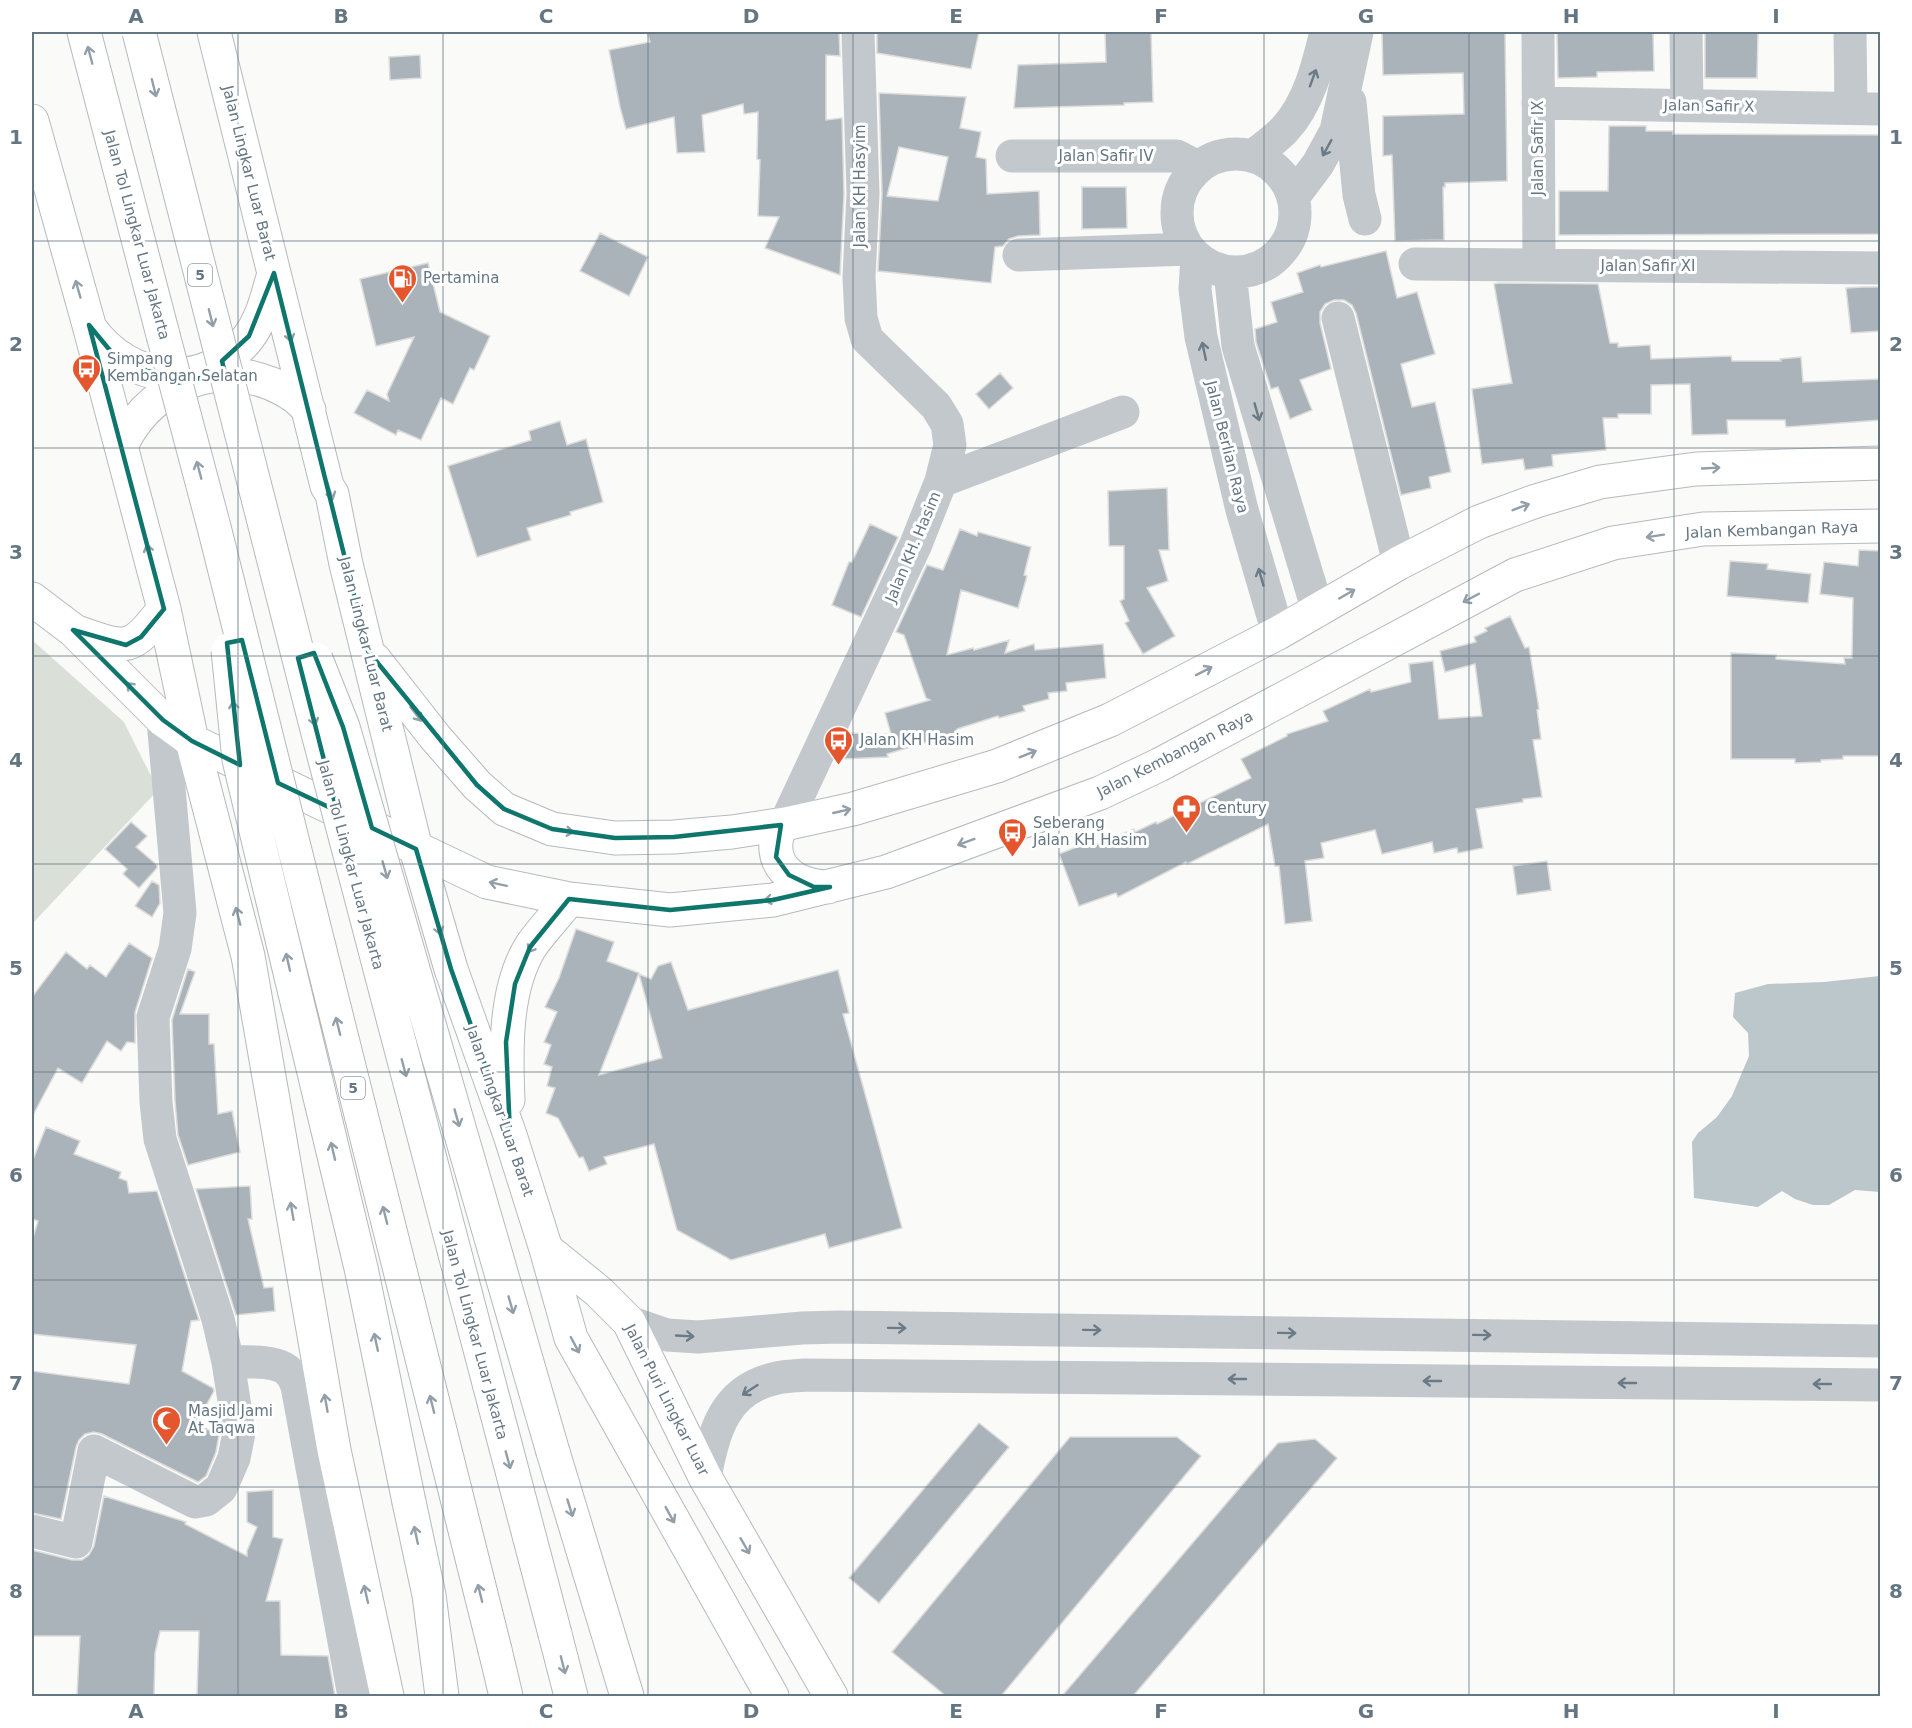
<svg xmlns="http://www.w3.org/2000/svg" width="1912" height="1728" viewBox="0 0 1912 1728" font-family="'DejaVu Sans',sans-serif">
<rect width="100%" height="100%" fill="#fafaf8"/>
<path fill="#dadfd7" d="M32 640 124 722 158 790 32 924Z"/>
<path fill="#bbc7cb" d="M1880 976V1192L1855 1190 1829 1205H1813L1795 1199 1782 1191 1758 1207 1694 1198 1692 1142 1698 1133 1717 1117 1732 1096 1749 1056 1748 1033 1733 1017 1735 993 1768 984 1824 982Z"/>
<path fill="#aab3b9" stroke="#dcdcda" stroke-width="1.5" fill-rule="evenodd" d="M647 32H839L840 56 826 55V120L842 118 844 194 840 275 765 248 779 217 758 216 760 160 757 159 758 112 744 114 743 104 702 115 705 152 677 153 674 117 626 129 620 107 609 50 650 42Z
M877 32H979L971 69 877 53Z
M1105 32H1151L1153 102 1124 103V105L1014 108 1018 65 1106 62Z
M1382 32H1505L1507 181 1445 183V187H1443L1444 240 1395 241 1392 155 1383 156V116L1464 114 1463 73 1383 75Z
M1557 32H1653L1654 71 1597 72V77L1558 78Z
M1705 32H1758L1757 78H1705Z
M420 55 421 78 390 80 389 57Z
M879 93 966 97 960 128 981 132 976 157 986 159 987 194 1039 191 1040 235 1018 236 1009 239 1003 246 995 247 991 283 878 271 882 194ZM899 147 948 157 938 201 887 196Z
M1609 126H1646V131H1673V134L1881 135V234L1559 235V191H1608Z
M1082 187H1126L1127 228 1082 229Z
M600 233 648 257 629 296 580 271Z
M1386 251 1397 298 1417 292 1435 354 1401 364 1412 407 1435 402 1451 472 1429 477 1431 488 1401 495 1356 313 1352 305 1344 300H1334L1325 304 1320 312V323L1331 369 1300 380 1312 410 1290 419 1278 387 1271 389 1256 342 1255 329 1277 322 1271 302 1303 292 1297 273 1320 265 1321 267Z
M428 263 440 312 490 336 474 370 470 368 453 404 441 398 421 440 398 430 396 435 354 413 367 390 389 401 387 394 414 337 376 346 360 279Z
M1499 283 1598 284 1610 343H1618V347L1650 345 1651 359 1731 356 1732 361H1781L1780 359 1801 357 1803 382 1881 379V420L1786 427 1785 420H1727L1728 434 1692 435 1690 384 1651 385V414H1618V418H1603L1606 450 1552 455 1553 466 1525 470 1523 459 1482 464 1472 389 1512 383 1494 284Z
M1863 287H1879L1881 331 1851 333 1846 288Z
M1000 373 1013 388 989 409 976 394Z
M560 421 567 445 586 439 603 502 570 512 571 515 527 528 531 540 477 557 448 466 531 440 529 431Z
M1167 488 1169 550H1159L1168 581 1147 588 1175 636 1143 654 1125 623 1129 621 1120 601 1124 599V546H1109L1108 491Z
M870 524 898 537 861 617 832 605 849 562H852Z
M960 529 977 536 978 532 1031 547 1024 575 1027 576 1018 608 961 590 947 655 973 648 974 650 1009 640 1005 653 1034 644 1035 650 1103 644 1106 678 1066 683 1067 691 1048 693 1049 699 1023 706 1025 711 999 718 998 716 957 729 958 733 887 754 888 757 842 759V746L848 733 891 734 885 713 930 700 926 698 904 635 896 632 927 565 943 570Z
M1859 550 1881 551V756H1843V759L1821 760V762L1795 763V759H1731V653L1776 655V659L1845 664 1844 658H1852L1853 598 1820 594 1824 562 1858 566Z
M1730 561 1768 564 1767 569 1811 574 1808 603 1727 596Z
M1510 616 1525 648 1529 647 1539 709 1537 710 1541 739 1533 740 1542 797 1523 799V802L1476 809 1483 848 1458 853 1457 848 1434 853 1432 842 1382 854 1375 830 1321 843 1324 858 1305 861 1312 921 1285 924 1279 866H1275L1268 824 1187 864 1186 862 1118 897 1116 893 1079 906 1059 854 1089 842 1091 847 1134 829 1135 832 1156 822 1157 824 1251 778 1241 759 1287 736V734L1328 721 1323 711 1370 689 1371 692 1411 682 1409 664 1433 661 1439 719 1482 716 1475 664 1445 672 1440 651 1476 642 1474 637 1487 631 1485 628Z
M131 822 147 836 136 847 157 865V868L139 888 123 874 127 869 105 849Z
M1547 861 1551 890 1517 895 1513 866Z
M152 881 159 885 160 903 152 917 135 906Z
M576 929 614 942 607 961 639 973 599 1075 662 1058 639 974 651 979 658 966 671 962 688 1010 838 970 849 1013 843 1014 902 1228 829 1248 825 1234 731 1260 677 1230 654 1144 604 1157 607 1164 589 1171 583 1157 579 1158 558 1118 546 1113 555 1088 547 1086 552 1067 544 1064 551 1045 544 1042 557 1012 545 1007 559 978Z
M129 943 152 958 135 1012V1043L127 1042 121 1051 107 1041 82 1083 58 1068 32 1117V997L66 952 87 969 90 965 106 977Z
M188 969 195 972 180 1014H209V1044H214L218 1114 232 1111 240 1152 188 1165 178 1135 175 1101 172 1020Z
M46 1127 80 1141 74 1154 121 1172 119 1178 127 1181 129 1193 157 1191 199 1320 191 1321 182 1371 213 1388 214 1391 196 1424 219 1435 216 1452 206 1476 198 1482 102 1434 94 1432 85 1434 79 1440 76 1447 61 1519 32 1513V1371L129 1384 136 1345 32 1334V1241L38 1221 32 1219V1162Z
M250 1186 252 1219H248L264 1288 273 1287 275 1311 236 1315 196 1189Z
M979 1423 1009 1447 879 1603 849 1578Z
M1070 1437H1177L1201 1456 1001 1696H946L892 1652Z
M1315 1439 1337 1458 1133 1696H1062L1278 1443Z
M273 1490V1537L283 1539 266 1601H280L281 1655 328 1656 335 1696H197L199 1631H160L155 1653 154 1696H77L80 1636H32V1550L72 1560H82L89 1555 94 1546 104 1496 186 1522 185 1524 247 1556V1551L257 1527 247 1522V1492Z"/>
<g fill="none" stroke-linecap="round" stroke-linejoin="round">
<defs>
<path id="major" d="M214 32 327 486 332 494 346 564 416 849 451 969 510 1135 546 1249 571 1338 772 1696
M32 121 89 325 164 609 192 741
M90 328C129 383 204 393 248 338 262 320 268 295 274 273
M117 424 123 442C155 378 230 355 291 394 298 398 303 404 309 410
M32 599 73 630 163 720 192 741 487 882 569 899 670 910 773 900 886 872 1100 793 1159 765 1515 575 1613 543 1703 529 1880 526
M77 632C128 650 130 652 164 609
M374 659 435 737 477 785 504 809 552 829 615 838 674 837 732 832 785 824 853 809 997 766 1110 720 1278 633 1399 563 1479 522 1536 501 1600 482 1696 469 1880 463
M781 825C764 862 791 886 828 887
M508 1100C506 1052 504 989 531 946 542 930 557 915 569 899
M546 1249 599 1292 629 1322 705 1477 831 1696"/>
<path id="highway" d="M84 32 163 335
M192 741 248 956 334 1450 387 1696
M553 1452 627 1696
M409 1502 429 1595 442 1696
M555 1634 571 1696
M495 1650 506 1696"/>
</defs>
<use href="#major" stroke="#b5babe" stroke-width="35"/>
<use href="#highway" stroke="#b4b9bd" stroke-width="35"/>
<path stroke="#c3c8cc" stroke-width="33" d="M1538 32 1539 265
M1686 32 1687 105
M1850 32 1851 108
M1350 102 1359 195 1365 219
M1538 103 1880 109
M1177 213a59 59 0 1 1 118 0a59 59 0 1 1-118 0Z
M1012 156H1177L1198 167
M1253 156C1264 147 1276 139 1285 129 1309 103 1318 65 1326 32
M1294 196 1318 164 1336 131 1357 32
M1019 255 1189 249
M1197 257 1195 289 1201 337 1242 510 1278 633
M1415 264 1880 268
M1230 272 1238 346 1318 611
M1338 318 1399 563
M941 481 1123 412
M785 824 916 544 941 481 950 445 947 424 936 406 867 339 861 318 859 277 863 194 858 32
M629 1322 667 1335 698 1337 802 1328 839 1327 1880 1341
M228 1362C244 1362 279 1359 290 1373 293 1376 295 1381 297 1386L354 1696
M705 1477C714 1431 724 1389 777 1378 786 1376 796 1376 805 1375L1880 1385
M32 1531 76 1542 94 1451 195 1502 206 1500 221 1488 234 1458 239 1433 228 1362 218 1319 160 1139 156 1102 153 1017 175 949 180 913 163 720"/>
<use href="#major" stroke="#fff" stroke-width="33"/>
<use href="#highway" stroke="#fff" stroke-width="33"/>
<defs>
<path id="highway-bridge" d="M139 32C274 567 412 1101 555 1634
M163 335 214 527 495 1650
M228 650 239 760 361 1268 409 1502
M316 659 343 727 553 1452"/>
</defs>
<use href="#highway-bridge" stroke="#b4b9bd" stroke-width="35" stroke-linecap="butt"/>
<use href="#highway-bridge" stroke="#fff" stroke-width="33"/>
</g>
<defs><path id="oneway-shaft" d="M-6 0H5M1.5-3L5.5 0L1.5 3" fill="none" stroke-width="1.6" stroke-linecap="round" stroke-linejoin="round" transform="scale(1.5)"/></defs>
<g stroke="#939fa8">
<use href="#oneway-shaft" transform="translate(90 55) rotate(-105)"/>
<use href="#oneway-shaft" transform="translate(154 88) rotate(76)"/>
<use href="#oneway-shaft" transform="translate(78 289) rotate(-106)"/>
<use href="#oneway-shaft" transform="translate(211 318) rotate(76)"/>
<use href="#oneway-shaft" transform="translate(289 333) rotate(76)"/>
<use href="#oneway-shaft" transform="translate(1711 468) rotate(-3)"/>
<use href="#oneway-shaft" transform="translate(199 470) rotate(-105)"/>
<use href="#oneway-shaft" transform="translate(330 491) rotate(71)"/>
<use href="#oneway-shaft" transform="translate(1521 507) rotate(-21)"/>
<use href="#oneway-shaft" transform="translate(1655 536) rotate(171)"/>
<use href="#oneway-shaft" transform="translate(149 553) rotate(-105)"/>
<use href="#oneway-shaft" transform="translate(1347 594) rotate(-30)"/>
<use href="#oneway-shaft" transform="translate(1471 598) rotate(152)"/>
<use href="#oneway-shaft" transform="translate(1204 671) rotate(-27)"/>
<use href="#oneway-shaft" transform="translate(133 689) rotate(-135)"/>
<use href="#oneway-shaft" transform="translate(234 710) rotate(-96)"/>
<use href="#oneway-shaft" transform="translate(416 714) rotate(52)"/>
<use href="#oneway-shaft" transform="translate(313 717) rotate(75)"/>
<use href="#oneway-shaft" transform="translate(1028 754) rotate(-22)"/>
<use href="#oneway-shaft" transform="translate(842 811) rotate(-13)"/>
<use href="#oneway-shaft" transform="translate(565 831) rotate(7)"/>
<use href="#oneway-shaft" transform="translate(966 842) rotate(160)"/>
<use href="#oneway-shaft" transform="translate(385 870) rotate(74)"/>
<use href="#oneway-shaft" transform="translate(498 884) rotate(-168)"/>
<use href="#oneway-shaft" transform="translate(773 899) rotate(170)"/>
<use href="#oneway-shaft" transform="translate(238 916) rotate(-105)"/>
<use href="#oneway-shaft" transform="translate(438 926) rotate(74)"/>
<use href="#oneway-shaft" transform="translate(533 945) rotate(123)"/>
<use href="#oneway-shaft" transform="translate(288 962) rotate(-103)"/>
<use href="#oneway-shaft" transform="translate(338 1026) rotate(-104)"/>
<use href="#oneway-shaft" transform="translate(404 1068) rotate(75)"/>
<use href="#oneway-shaft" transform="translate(457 1118) rotate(74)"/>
<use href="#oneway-shaft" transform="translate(333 1151) rotate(-103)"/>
<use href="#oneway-shaft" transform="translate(292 1211) rotate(-100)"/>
<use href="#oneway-shaft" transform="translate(385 1215) rotate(-104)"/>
<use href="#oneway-shaft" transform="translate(511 1305) rotate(74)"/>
<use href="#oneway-shaft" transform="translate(376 1342) rotate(-102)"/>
<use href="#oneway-shaft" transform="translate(575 1345) rotate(62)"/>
<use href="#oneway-shaft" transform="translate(326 1403) rotate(-100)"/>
<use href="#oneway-shaft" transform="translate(432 1404) rotate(-104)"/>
<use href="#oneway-shaft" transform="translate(508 1460) rotate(75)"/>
<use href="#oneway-shaft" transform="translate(570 1508) rotate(73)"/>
<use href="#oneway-shaft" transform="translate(670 1515) rotate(61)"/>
<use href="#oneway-shaft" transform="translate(416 1535) rotate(-102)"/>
<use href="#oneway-shaft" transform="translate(745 1546) rotate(60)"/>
<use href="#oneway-shaft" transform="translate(480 1593) rotate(-104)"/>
<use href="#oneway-shaft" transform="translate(366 1594) rotate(-103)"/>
<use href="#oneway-shaft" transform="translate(563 1665) rotate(76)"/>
</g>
<g stroke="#6a7a87">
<use href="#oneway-shaft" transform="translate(1313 78) rotate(-70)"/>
<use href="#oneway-shaft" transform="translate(1327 148) rotate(119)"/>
<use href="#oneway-shaft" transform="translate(1204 351) rotate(-102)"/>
<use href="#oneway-shaft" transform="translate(1257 412) rotate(74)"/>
<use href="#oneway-shaft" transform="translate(1261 577) rotate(-106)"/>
<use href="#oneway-shaft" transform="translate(897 1328) rotate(1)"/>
<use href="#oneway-shaft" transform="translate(1092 1330) rotate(1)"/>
<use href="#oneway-shaft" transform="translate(1287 1333) rotate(1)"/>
<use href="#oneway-shaft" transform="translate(1482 1335) rotate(1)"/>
<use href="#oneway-shaft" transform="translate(685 1336) rotate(3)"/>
<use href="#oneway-shaft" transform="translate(1237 1379) rotate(-180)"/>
<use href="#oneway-shaft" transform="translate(1432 1381) rotate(180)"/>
<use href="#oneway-shaft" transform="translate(1627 1383) rotate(-180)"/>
<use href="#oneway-shaft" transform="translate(1822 1384) rotate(-180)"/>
<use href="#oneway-shaft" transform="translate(750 1390) rotate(147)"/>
</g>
<path fill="none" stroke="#0f766e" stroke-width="4.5" stroke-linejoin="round" d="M274 273 368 651 477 785 504 809 552 829 615 838 674 837 781 825 776 857 789 875 814 887H830L773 900 670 910 569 899 530 947 515 984 506 1042 510 1135 451 969 416 849 372 828 343 727 314 653 298 658 337 811 278 783 242 640 227 643 240 765 192 741 163 720 73 630 126 645 141 637 164 609 89 325 113 354 147 371 174 374 176 383 225 373 222 361 249 336Z"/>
<path fill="none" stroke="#657683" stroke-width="1.5" stroke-opacity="0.55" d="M238 32V1696M443 32V1696M648 32V1696M853 32V1696M1059 32V1696M1264 32V1696M1469 32V1696M1674 32V1696M32 241H1880M32 448H1880M32 656H1880M32 864H1880M32 1072H1880M32 1280H1880M32 1487H1880"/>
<defs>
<symbol id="fuel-pin" viewBox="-11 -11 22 30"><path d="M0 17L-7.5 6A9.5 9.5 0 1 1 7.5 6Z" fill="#e4572e" stroke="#fff"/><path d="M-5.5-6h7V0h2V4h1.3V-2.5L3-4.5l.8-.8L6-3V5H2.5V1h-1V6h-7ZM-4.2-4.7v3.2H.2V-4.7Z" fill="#fff"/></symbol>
<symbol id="bus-pin" viewBox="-11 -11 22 30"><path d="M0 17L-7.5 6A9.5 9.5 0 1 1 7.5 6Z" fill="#e4572e" stroke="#fff"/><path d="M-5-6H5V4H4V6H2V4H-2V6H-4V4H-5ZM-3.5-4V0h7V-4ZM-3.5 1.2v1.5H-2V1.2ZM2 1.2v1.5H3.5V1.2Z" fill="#fff"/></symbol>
<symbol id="pharmacy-pin" viewBox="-11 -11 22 30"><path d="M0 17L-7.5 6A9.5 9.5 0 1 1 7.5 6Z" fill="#e4572e" stroke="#fff"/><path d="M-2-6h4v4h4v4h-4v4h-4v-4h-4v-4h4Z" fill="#fff"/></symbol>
<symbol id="mosque-pin" viewBox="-11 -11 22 30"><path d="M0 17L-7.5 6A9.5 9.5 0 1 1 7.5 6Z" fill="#e4572e" stroke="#fff"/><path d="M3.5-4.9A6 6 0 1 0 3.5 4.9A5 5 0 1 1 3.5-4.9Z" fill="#fff"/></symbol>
</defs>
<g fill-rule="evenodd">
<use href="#fuel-pin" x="386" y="262" width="33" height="45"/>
<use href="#bus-pin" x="70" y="352" width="33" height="45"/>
<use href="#bus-pin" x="822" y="724" width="33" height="45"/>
<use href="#pharmacy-pin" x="1170" y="792" width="33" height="45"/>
<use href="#bus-pin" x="996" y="816" width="33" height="45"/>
<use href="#mosque-pin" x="150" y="1404" width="33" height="45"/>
</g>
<g text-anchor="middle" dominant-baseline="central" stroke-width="6" stroke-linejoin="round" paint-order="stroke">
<g fill="#fff" stroke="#939fa8" stroke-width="1.5">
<rect x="188" y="264" width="24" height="22" rx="4.5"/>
<rect x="341" y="1077" width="24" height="22" rx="4.5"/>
</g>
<g font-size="14" font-weight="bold" fill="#657683">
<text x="200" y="275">5</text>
<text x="353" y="1088">5</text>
</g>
<g font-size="15" fill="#657683" stroke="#fff">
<text transform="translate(1709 106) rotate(1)">Jalan Safir X</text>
<text transform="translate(1538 148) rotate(-90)">Jalan Safir IX</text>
<text x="1106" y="156">Jalan Safir IV</text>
<text transform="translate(249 173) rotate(76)">Jalan Lingkar Luar Barat</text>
<text transform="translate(860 186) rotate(-90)">Jalan KH Hasyim</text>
<text transform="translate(137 235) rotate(75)">Jalan Tol Lingkar Luar Jakarta</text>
<text x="1648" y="266">Jalan Safir XI</text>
<text transform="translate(1227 447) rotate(76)">Jalan Berlian Raya</text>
<text transform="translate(1772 530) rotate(-2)">Jalan Kembangan Raya</text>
<text transform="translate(913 547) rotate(-67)">Jalan KH. Hasim</text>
<text transform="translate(366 644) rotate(76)">Jalan Lingkar Luar Barat</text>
<text transform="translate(1175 754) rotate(-27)">Jalan Kembangan Raya</text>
<text transform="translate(351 865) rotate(75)">Jalan Tol Lingkar Luar Jakarta</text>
<text transform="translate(500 1111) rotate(71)">Jalan Lingkar Luar Barat</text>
<text transform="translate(475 1335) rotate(75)">Jalan Tol Lingkar Luar Jakarta</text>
<text transform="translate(667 1400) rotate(63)">Jalan Puri Lingkar Luar</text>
</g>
<g font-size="15" fill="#657683" stroke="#fff" text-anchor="start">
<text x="423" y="278">Pertamina</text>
<text x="107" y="359">Simpang<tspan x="107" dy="17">Kembangan Selatan</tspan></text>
<text x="860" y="740">Jalan KH Hasim</text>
<text x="1207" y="808">Century</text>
<text x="1033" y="823">Seberang<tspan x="1033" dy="17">Jalan KH Hasim</tspan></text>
<text x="188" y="1411">Masjid Jami<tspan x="188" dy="17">At Taqwa</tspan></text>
</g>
</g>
<rect width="1912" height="1728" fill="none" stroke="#ffffff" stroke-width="66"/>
<rect x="33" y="33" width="1846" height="1662" fill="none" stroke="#657683" stroke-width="2"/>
<g font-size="20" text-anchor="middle" font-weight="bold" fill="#657683">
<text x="136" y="23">A</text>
<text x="341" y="23">B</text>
<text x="546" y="23">C</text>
<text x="751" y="23">D</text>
<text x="956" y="23">E</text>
<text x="1161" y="23">F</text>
<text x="1366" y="23">G</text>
<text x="1571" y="23">H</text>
<text x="1776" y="23">I</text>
<text x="16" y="144">1</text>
<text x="1896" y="144">1</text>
<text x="16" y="351">2</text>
<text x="1896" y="351">2</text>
<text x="16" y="559">3</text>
<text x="1896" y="559">3</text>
<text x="16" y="767">4</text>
<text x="1896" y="767">4</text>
<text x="16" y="975">5</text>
<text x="1896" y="975">5</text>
<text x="16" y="1182">6</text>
<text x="1896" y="1182">6</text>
<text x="16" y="1390">7</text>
<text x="1896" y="1390">7</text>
<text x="16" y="1598">8</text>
<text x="1896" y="1598">8</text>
<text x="136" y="1718">A</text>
<text x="341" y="1718">B</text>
<text x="546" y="1718">C</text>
<text x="751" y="1718">D</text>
<text x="956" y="1718">E</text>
<text x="1161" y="1718">F</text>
<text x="1366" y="1718">G</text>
<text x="1571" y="1718">H</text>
<text x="1776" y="1718">I</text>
</g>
</svg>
